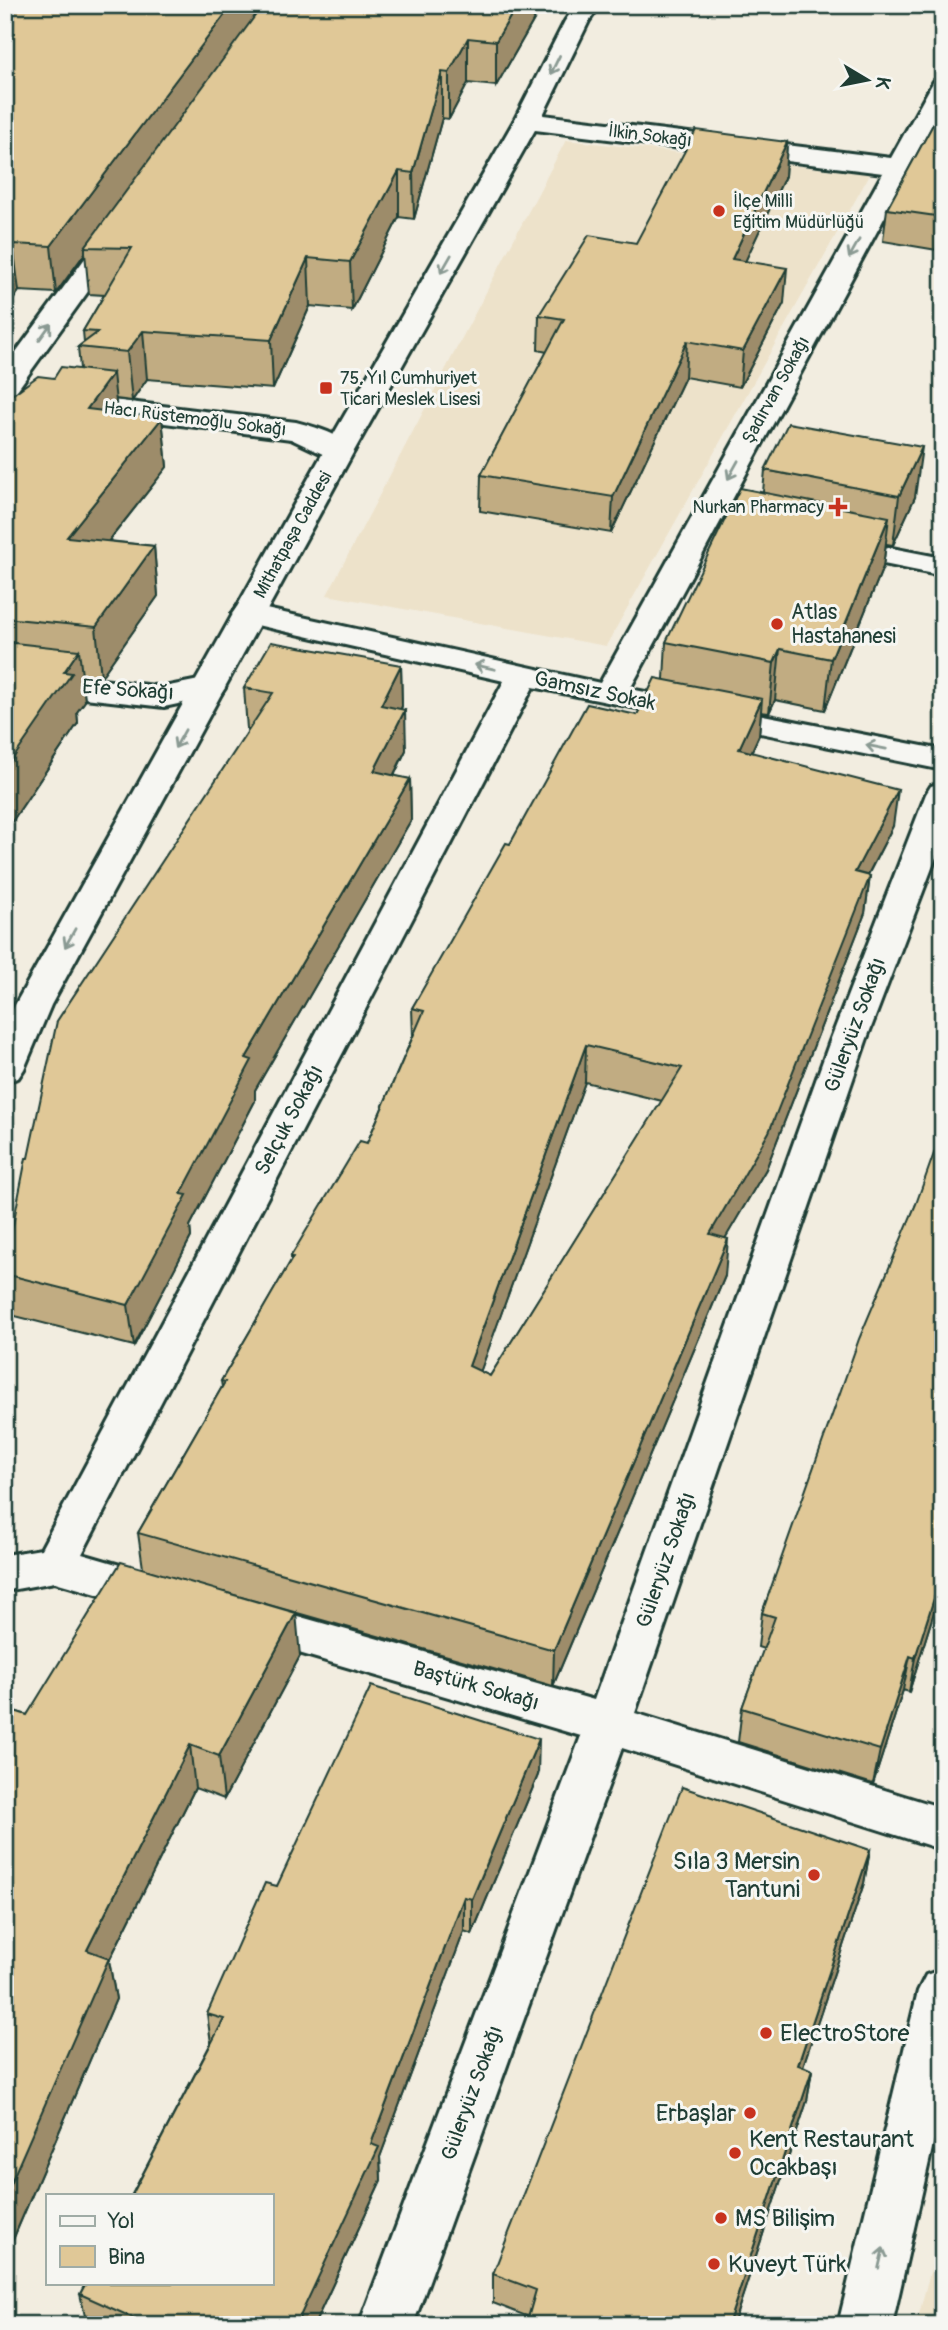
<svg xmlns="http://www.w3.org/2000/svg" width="948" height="2330" viewBox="0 0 948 2330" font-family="Pangolin,sans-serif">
<rect width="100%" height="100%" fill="#f2ede0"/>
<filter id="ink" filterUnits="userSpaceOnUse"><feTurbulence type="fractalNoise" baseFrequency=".0143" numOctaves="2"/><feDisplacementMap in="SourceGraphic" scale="14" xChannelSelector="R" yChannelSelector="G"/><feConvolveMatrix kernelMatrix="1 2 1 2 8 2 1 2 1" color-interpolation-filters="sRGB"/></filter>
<g filter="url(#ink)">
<path fill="#ede2ca" d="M566 140 870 174 606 646 327 595Z
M943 2224V2325H916Z"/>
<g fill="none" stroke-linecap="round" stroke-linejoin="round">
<defs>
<path id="street" d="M943 79V109L630 689 943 750V770L533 687 82 1554 175 1581 181 1594 175 1607 159 1612 55 1582 5 1591V1555L41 1549 504 681 248 623 237 621 232 614 237 607 248 605 600 683 883 173 527 129 518 126 514 121 518 116 527 113 891 158 931 86 934 81Z
M117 225 126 227 130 233 15 393 5 395V367L108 227Z
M63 394 296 422C315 427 342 434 354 451L349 457 339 460 329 457 291 439 53 409 49 403 53 397Z
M835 537 943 558V576L824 552 820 546 824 540Z
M5 669 164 687 209 678 220 681 225 688 220 695 164 707 5 689Z
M943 783V839L866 1041 635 1713 943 1808V1850L622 1748 413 2325H359L581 1736 248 1638 232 1633 226 1620 232 1607 248 1602 594 1700 830 1041 926 794 931 786Z"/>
<path id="primary" d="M576 5H600L589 21 540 121 354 451 51 1005 24 1069 18 1078 5 1082V1026L15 1005 324 451 514 121 565 21Z
M943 1969V2100L892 2325H838L918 1991 926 1975Z"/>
</defs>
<use href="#street" stroke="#1f3d34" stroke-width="6"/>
<use href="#primary" stroke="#1f3d34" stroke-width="6"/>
<use href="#street" fill="#f6f6f2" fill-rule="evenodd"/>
<use href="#primary" fill="#f6f6f2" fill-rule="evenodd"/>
</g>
<path fill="#c1ac82" stroke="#1f3d34" stroke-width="2" fill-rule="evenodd" d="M5 5H541L540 9 496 86 468 83 449 119 442 118 414 219 399 217 352 310 310 306 273 389 147 379 132 401 115 399 117 413 162 418 167 467 109 541 154 546 158 596 101 677 82 675 85 701 77 712 78 723 5 832V427L9 428 54 378 80 369 78 347 84 342 83 331 104 295 89 294 85 253 56 293 19 291 13 300H5Z
M943 106V251L883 241 887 209Z
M787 142 785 176 745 261 784 303 740 387 685 377 611 533 480 511 481 475 547 352 538 350 539 315 636 243Z
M765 470 915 497 893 545 886 544 883 567 825 710 775 700 769 713 761 712 759 735 751 752 893 826 868 875 870 876 865 913 766 1169 725 1238V1276L553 1686 224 1592 300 1656 224 1799 195 1788 109 1961 116 1999 5 2258V1708L27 1715 143 1568 138 1533 222 1387 221 1381 291 1261V1256L367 1143 413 1036 412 1008 510 844 637 715 664 679 666 642 763 492ZM585 1082 662 1101 490 1376 480 1372Z
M401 665 402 706 401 709 406 750 394 776 410 779 411 820 255 1090V1101L190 1226 191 1237 134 1346 11 1315 5 1283V1266L28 1158 250 729H247L244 688Z
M916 1204 943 1583 909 1692 903 1690 873 1784 738 1742 742 1708 764 1649 758 1647 762 1613Z
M538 1775 472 1934 464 1931 380 2157 381 2180 314 2325H87L80 2294 211 2043 207 2014 277 1886Z
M870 1850 864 1883 803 2066 812 2070 807 2101 733 2325H526L529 2317 493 2303V2274Z"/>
<path fill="#9d8c6a" stroke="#1f3d34" stroke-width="2" d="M232 5H268L85 247V253L56 293 51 246Z
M517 5H541L540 9 496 86V41Z
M468 38V83L449 119V73Z
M442 72V118L414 219 413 173Z
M787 142 785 176 730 294 732 259Z
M399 171V217L352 310 350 262Z
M13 244 19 291 13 300 7 253Z
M308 258 310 306 273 389 271 340Z
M787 268 784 303 740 387 743 351Z
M143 331 147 379 132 401 127 352Z
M687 341 685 377 611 533 613 497Z
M113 373 118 422 87 409Z
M162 418 167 467 73 586 67 537Z
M922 447 915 497 893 545 899 496Z
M889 517 883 567 825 710 831 659Z
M154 546 158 596 101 677 96 627Z
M780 649 775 700 769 713 774 663Z
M79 650 85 701 77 712 78 723 5 832V770L64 672Z
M401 665 402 706 382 746 381 705Z
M762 699 759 735 736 786 739 749Z
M405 710 406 750 375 812 374 771Z
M410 779 411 820 255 1090V1101L190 1226 191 1237 134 1346 128 1305 246 1058Z
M898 790 893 826 850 909 855 872Z
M870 876 865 913 766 1169 706 1271 710 1234Z
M586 1045 585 1082 469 1403V1366Z
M728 1239 725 1276 553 1686 554 1650Z
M943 1570V1583L909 1692 915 1658Z
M296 1613 300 1656 224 1799 219 1756Z
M910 1656 903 1690 873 1784 880 1750Z
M539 1739 538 1775 472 1934V1899Z
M190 1745 195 1788 109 1961 116 1999 5 2258V2196L87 1950Z
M870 1850 864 1883 793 2096 798 2065Z
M464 1897V1931L380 2157 381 2180 314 2325H296L371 2144Z
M812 2070 807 2101 733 2325H728Z"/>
<path fill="#e0c897" stroke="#1f3d34" stroke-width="2" fill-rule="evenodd" d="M5 5H232L51 246 13 244 7 253H5Z
M263 5H517L496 41 468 38 449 73 442 72 413 173 399 171 350 262 308 258 271 340 143 331 127 352 78 347 98 332 83 331 132 248 85 247Z
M943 106V217L887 209Z
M696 130 787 142 732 259 787 268 743 351 687 341 613 497 481 475 564 319 539 315 589 235 636 243Z
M61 367 113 373 87 409 162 418 67 537 154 546 96 627 5 618V427L9 428V397L38 376 54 378Z
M788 423 922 447 899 496 765 470Z
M740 488 889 517 831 659 780 649 774 663 666 642Z
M5 642 79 650 64 672 72 673 5 770Z
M271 642 401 665 381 705 405 710 374 771 410 779 246 1058 252 1060 181 1194 187 1195 128 1305 5 1274V1266L26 1158H28L57 1021 273 693 244 688Z
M655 678 762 699 739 749 898 790 855 872 870 876 769 1132 710 1234 728 1239 554 1650 138 1533 225 1382 221 1381 293 1257 291 1256 360 1141 367 1143 424 1011 412 1008 506 843 510 844 587 704 637 715ZM586 1045 682 1068 490 1376 469 1366Z
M943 1128V1570L915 1658 910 1656 880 1750 742 1708 775 1617 762 1613 859 1339 916 1204Z
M121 1562 296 1613 219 1756 190 1745 87 1950 109 1958 5 2196V1708L27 1715Z
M371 1686 539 1739 472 1899 464 1897 371 2144 379 2147 296 2325H149L80 2294 86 2283H271V2195H132L224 2019 207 2014 265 1883 277 1886Z
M682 1787 870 1850 798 2065 812 2070 728 2325H526L536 2290 493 2274Z"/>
<defs><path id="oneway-shaft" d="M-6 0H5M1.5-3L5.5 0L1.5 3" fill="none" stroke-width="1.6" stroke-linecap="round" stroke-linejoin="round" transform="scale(1.75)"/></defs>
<g stroke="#8a9a93">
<use href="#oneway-shaft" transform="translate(555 65) rotate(116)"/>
<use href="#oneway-shaft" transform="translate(854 249) rotate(119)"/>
<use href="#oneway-shaft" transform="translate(446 264) rotate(120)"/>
<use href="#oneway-shaft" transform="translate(45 332) rotate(-54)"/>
<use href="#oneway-shaft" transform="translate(733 470) rotate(119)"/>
<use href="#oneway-shaft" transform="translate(485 667) rotate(-167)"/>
<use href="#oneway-shaft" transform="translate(180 739) rotate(119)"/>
<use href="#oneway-shaft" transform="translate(876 747) rotate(-169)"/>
<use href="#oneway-shaft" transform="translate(70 938) rotate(119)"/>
<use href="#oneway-shaft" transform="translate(881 2258) rotate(-77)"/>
</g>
</g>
<g fill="#c8321e" stroke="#f6f6f2" stroke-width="2.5">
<circle cx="719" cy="211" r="7"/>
<rect x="319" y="381" width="14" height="14" rx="3.5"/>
<path d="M834.5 496.5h7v7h7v7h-7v7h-7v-7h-7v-7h7z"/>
<circle cx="777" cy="624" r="7"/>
<circle cx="814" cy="1875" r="7"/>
<circle cx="766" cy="2033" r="7"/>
<circle cx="750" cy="2113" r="7"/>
<circle cx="735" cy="2153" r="7"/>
<circle cx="721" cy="2218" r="7"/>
<circle cx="714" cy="2264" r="7"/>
</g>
<g text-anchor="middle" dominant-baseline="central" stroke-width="6" stroke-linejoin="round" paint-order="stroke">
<g font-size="18" fill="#1f3d34" stroke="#f6f6f2">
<text transform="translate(650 136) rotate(7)">İlkin Sokağı</text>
<text transform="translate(776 390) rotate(-61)">Şadırvan Sokağı</text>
<text transform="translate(195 419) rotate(7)">Hacı Rüstemoğlu Sokağı</text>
<text transform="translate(293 535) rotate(-61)">Mithatpaşa Caddesi</text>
</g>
<g font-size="18" fill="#1f3d34" stroke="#f6f6f2" text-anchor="start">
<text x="733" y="201">İlçe Milli<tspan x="733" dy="21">Eğitim Müdürlüğü</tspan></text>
<text x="340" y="378">75. Yıl Cumhuriyet<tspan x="340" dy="21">Ticari Meslek Lisesi</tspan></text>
<text x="824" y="507" text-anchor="end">Nurkan Pharmacy</text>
</g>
<g font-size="21" fill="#1f3d34" stroke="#f6f6f2" text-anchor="start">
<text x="791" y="612">Atlas<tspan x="791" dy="24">Hastahanesi</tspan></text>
</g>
<g font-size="21" fill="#1f3d34" stroke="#f6f6f2">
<text transform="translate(128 690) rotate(4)">Efe Sokağı</text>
<text transform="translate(595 691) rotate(12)">Gamsız Sokak</text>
<text transform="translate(855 1025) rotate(-70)">Güleryüz Sokağı</text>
<text transform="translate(289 1120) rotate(-62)">Selçuk Sokağı</text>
<text transform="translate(666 1560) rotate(-71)">Güleryüz Sokağı</text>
<text transform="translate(476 1686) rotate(16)">Baştürk Sokağı</text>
<text transform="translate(472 2093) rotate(-70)">Güleryüz Sokağı</text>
</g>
<g font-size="24" fill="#1f3d34" stroke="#f6f6f2" text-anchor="start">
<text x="800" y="1861" text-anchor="end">Sıla 3 Mersin<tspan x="800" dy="28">Tantuni</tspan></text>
<text x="780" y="2033">ElectroStore</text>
<text x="736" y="2113" text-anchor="end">Erbaşlar</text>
<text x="749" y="2139">Kent Restaurant<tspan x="749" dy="28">Ocakbaşı</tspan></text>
<text x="735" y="2218">MS Bilişim</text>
<text x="728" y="2264">Kuveyt Türk</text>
</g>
</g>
<rect width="948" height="2330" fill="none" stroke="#f6f6f2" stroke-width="28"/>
<rect x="14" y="14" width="920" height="2302" fill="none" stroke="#1f3d34" stroke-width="2.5" filter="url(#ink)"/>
<rect x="46" y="2194" width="228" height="91" fill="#f6f6f2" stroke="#a0aca6" stroke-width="2"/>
<rect x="60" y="2216" width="35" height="10" fill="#f6f6f2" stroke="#a0aca6" stroke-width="2"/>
<text x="108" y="2228" font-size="21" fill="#1f3d34">Yol</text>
<rect x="60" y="2246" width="35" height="21" fill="#e0c897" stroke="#a0aca6" stroke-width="2"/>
<text x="108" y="2264" font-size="21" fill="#1f3d34">Bina</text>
<g transform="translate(867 80) rotate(100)" stroke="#f6f6f2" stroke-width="5" paint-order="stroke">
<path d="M0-5L12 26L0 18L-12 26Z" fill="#1f3d34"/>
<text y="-10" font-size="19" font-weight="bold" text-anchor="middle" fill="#1f3d34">K</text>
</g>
</svg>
